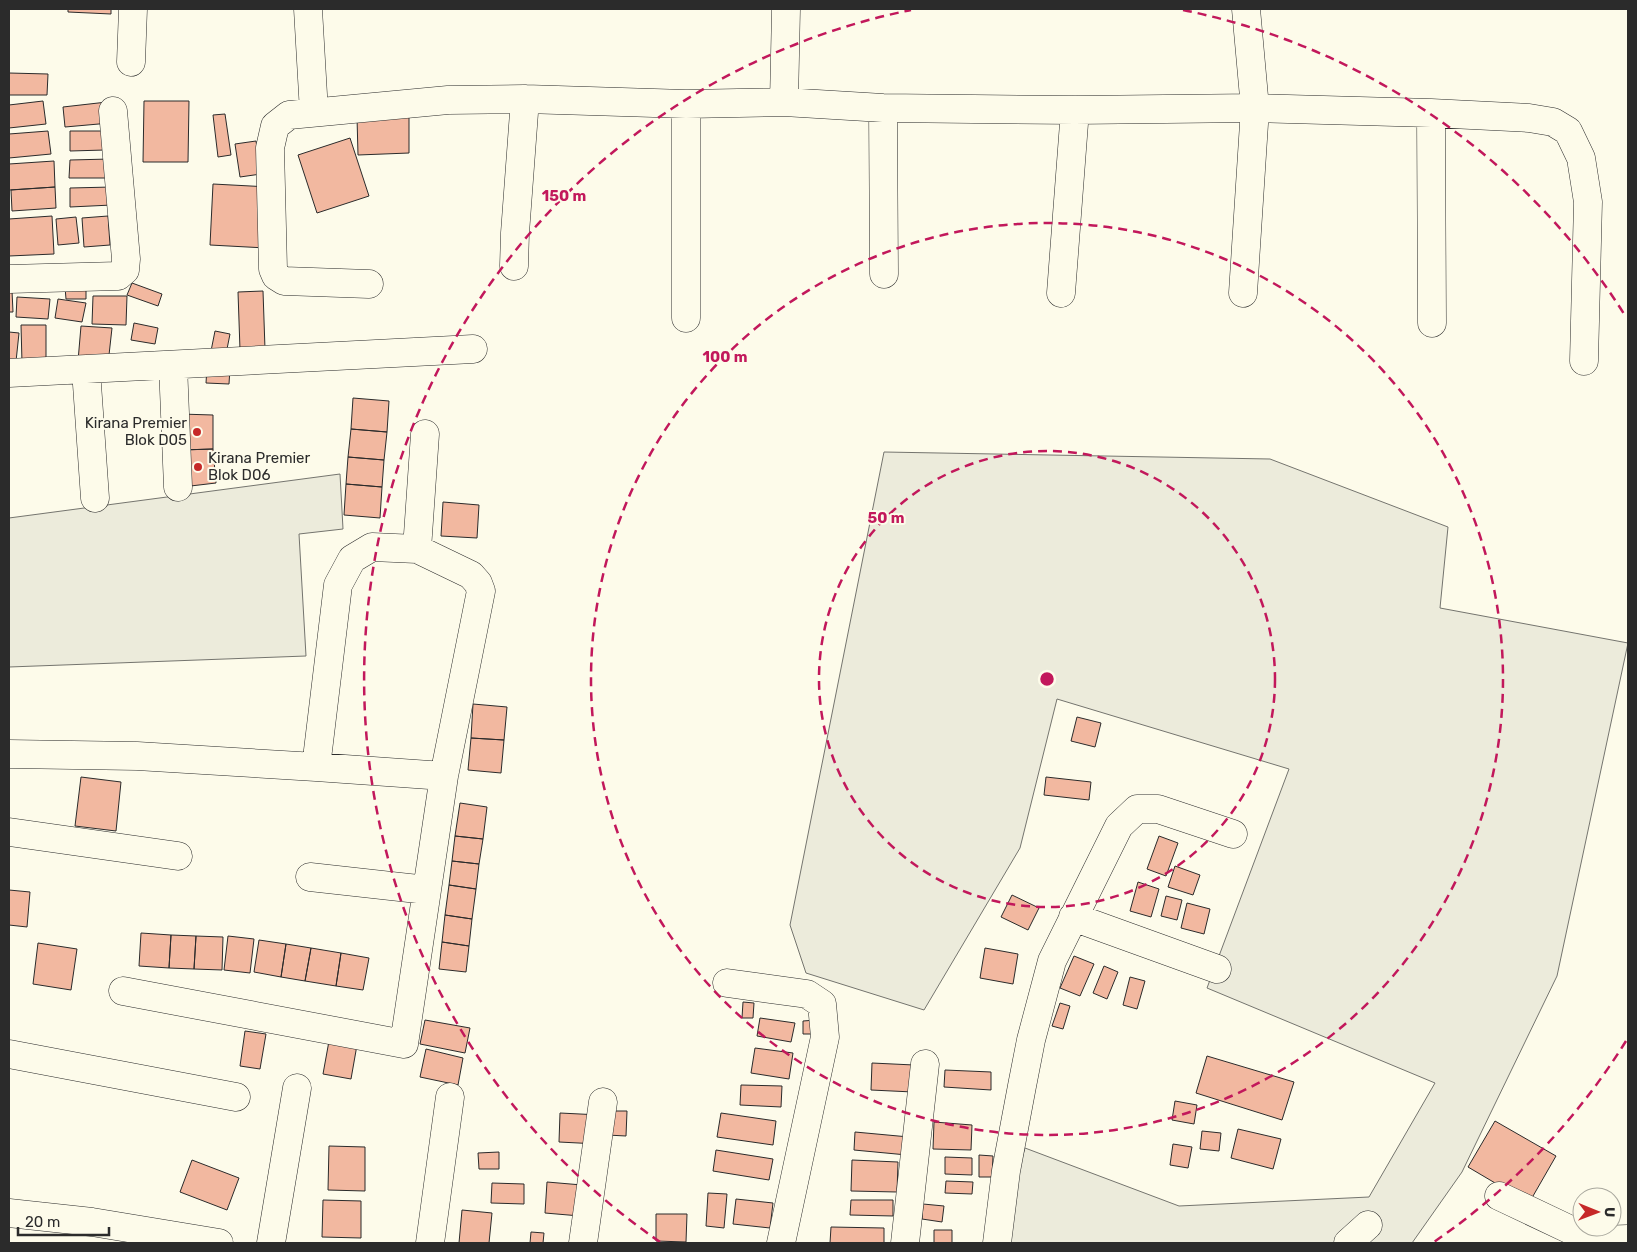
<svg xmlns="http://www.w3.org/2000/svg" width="1637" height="1252" viewBox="0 0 1637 1252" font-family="Rubik,sans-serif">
<rect width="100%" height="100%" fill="#fdfbea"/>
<path fill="#ecebdb" stroke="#74746e" d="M884 452 1270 459 1448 527 1440 608 1628 643 1557 976 1462 1172 1412 1243H995L1025 1148 1179 1206 1369 1197 1435 1083 1207 988 1289 769 1057 699 1020 848 924 1010 806 973 790 925Z
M340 474 343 529 299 534 306 656 9 667V518Z"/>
<path fill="#f2b8a0" stroke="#2b2b2b" d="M68 9H111V14L68 12Z
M9 73 48 74 47 95H9Z
M43 101 46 124 9 128V105Z
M144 101H189L188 162H143Z
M107 102 110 123 65 127 63 107Z
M225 114 231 155 218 157 213 115Z
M409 116V153L358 155 357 117Z
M48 131 51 154 9 158V134Z
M70 131H105V150L70 151Z
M350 138 369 196 317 213 298 155Z
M256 141 261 174 240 177 235 144Z
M110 159V178H69L70 160Z
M54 161 55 187 9 190V164Z
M213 184 269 187 266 248 210 245Z
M55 187 56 208 12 211 11 190Z
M112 187V205L70 207V188Z
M52 216 54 254 9 256V219Z
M108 216 110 245 84 247 82 218Z
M76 217 79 243 58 245 56 219Z
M132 283 162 294 158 306 127 295Z
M86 285V299H66L65 287Z
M9 291H12L13 312H9Z
M263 291 265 349 240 350 238 292Z
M93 296H127L126 325 92 324Z
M17 297 50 299 48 319 16 317Z
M58 299 86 303 82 322 55 318Z
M134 323 158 328 155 344 131 340Z
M21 325H46V363H22Z
M81 326 112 328 108 364 78 361Z
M215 331 230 334 226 354 211 351Z
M9 332 19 333 15 371 9 370Z
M207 367 230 368 229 384 206 383Z
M353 398 389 401 387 432 351 429Z
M180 414 213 415V449L181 450Z
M351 429 387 432 384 460 348 457Z
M213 449 216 483 182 487 181 450Z
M348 457 384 460 382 487 346 484Z
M346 484 382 487 380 518 344 515Z
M443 502 479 505 477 538 441 536Z
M473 704 507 707 504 740 471 738Z
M1077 717 1101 723 1095 747 1071 741Z
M471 738 504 740 501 773 468 770Z
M81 777 121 782 116 831 75 826Z
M1046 777 1091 782 1089 800 1044 795Z
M460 803 487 807 483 839 455 836Z
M455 836 483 839 479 864 452 861Z
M1159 836 1178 843 1166 876 1147 869Z
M452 861 479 864 476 889 449 885Z
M1175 866 1200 875 1193 895 1168 887Z
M1138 882 1159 889 1151 917 1130 911Z
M449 885 476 889 472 919 445 915Z
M9 890 30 892 27 927 9 925Z
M1012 895 1039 908 1028 930 1001 917Z
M1166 896 1182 900 1177 920 1161 916Z
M1187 903 1210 909 1204 934 1181 928Z
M445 915 472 919 469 946 442 942Z
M141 933 171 935 169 968 139 966Z
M171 935 196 936 194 969 169 968Z
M196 936 223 937 222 970 194 969Z
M228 936 254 939 250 973 224 970Z
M259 940 286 944 281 977 254 972Z
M442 942 469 946 466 972 439 969Z
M38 943 77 949 71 990 33 984Z
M286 944 311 948 305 981 281 977Z
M311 948 341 953 336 986 305 981Z
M985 948 1018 954 1013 984 980 978Z
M341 953 369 958 363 990 336 986Z
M1074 956 1094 964 1080 996 1060 988Z
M1104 966 1118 972 1107 999 1093 993Z
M1130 977 1145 981 1137 1009 1123 1005Z
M743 1002 754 1003 753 1018H742Z
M1060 1003 1070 1006 1063 1029 1052 1026Z
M760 1018 795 1023 791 1042 757 1036Z
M425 1020 470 1028 465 1053 420 1044Z
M816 1020V1034H803V1021Z
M245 1031 266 1034 260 1069 240 1066Z
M329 1041 357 1045 351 1079 323 1074Z
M755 1048 793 1053 789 1079 751 1073Z
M426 1049 463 1058 458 1085 420 1077Z
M1207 1056 1294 1082 1282 1120 1196 1093Z
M872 1063 914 1065 913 1092 871 1090Z
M945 1070 991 1072V1090L944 1087Z
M741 1085 782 1086 781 1107 740 1105Z
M1175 1101 1197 1105 1194 1124 1172 1120Z
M608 1111H627L626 1136 607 1135Z
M560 1113 600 1115 598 1144 559 1142Z
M721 1113 776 1121 773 1145 717 1137Z
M1495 1121 1556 1156 1529 1203 1468 1167Z
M934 1122 972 1125 971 1150 933 1149Z
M1238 1129 1281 1139 1273 1169 1231 1158Z
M1202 1131 1221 1133 1219 1151 1200 1149Z
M855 1132 909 1137 907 1155 854 1150Z
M1173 1144 1192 1147 1188 1168 1170 1165Z
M329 1146 365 1147V1191L328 1190Z
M716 1150 773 1159 769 1180 713 1171Z
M499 1152V1169H479L478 1153Z
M979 1155 993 1156 992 1177H979Z
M945 1157 972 1158V1175L945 1174Z
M192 1160 239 1178 227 1210 180 1192Z
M852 1160 898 1162 897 1192 851 1191Z
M946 1181 973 1182 972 1194 945 1193Z
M547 1182 582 1185 580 1216 545 1213Z
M492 1183 524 1184V1204L491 1203Z
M708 1193 727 1194 724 1228 706 1226Z
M736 1199 773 1203 770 1228 733 1224Z
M323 1200 361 1201V1238L322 1237Z
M851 1200H893V1216L850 1215Z
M923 1204 944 1206 942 1222 922 1219Z
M462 1210 492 1213 489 1243H459Z
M656 1214H687L686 1242 656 1241Z
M831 1227 884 1228V1243H830Z
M934 1230H952V1243H934Z
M531 1232 544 1233 543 1243H530Z"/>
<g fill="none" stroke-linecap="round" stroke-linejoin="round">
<defs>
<path id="street" d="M308 9 314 112
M131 62 133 9
M784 102 786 9
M883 108 884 274
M1431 113 1432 323
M514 266 515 233 525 99
M9 279 118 276 125 270 126 259 113 111
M369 284 284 281 276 276 273 269 270 148 275 126 289 115 448 100 525 99 686 104 784 102 883 108 1075 110 1255 108 1431 113 1529 118 1553 122 1568 131 1581 158 1588 202 1584 361
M1061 293 1075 110
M1243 293 1255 108 1246 9
M686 318V104
M173 365 178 487
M86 370 95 498
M9 373 473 349
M9 754 137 756 316 767 338 585 352 559 372 547 417 549
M316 767 444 776
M9 832 178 856
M310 877 427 890
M1073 917 1217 969
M727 983 807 994 822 1004 825 1037 781 1243
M123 991 404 1044 444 776 481 591 478 583 471 575 417 549 425 434
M9 1054 236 1097
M1499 1196 1575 1232 1599 1240 1628 1239
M9 1213 92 1222 219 1243
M271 1243 297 1088
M430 1243 450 1097
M583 1243 603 1102
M905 1243 925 1064
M997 1243 1006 1171 1022 1086 1031 1040 1052 961 1119 826 1137 809H1158L1233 834
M1348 1243 1368 1225"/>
</defs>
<use href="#street" stroke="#2b2b2b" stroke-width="29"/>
<use href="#street" stroke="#fdfbea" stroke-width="28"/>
</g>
<g fill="none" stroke="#c2185b" stroke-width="2.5" stroke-dasharray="9 6">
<circle cx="1047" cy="679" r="228"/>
<circle cx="1047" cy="679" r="456"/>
<path d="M1626 1041A683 683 0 0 1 1434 1242M660 1242A683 683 0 0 1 911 10M1183 10A683 683 0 0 1 1626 317"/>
</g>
<g fill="#c62828" stroke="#fdfbea" stroke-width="2">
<circle cx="197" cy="432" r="5"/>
<circle cx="198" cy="467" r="5"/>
</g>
<g text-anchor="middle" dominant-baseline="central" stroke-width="4" stroke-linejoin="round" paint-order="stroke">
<g font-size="15" fill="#2b2b2b" stroke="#fdfbea" text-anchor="end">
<text x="187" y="423">Kirana Premier<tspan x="187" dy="17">Blok D05</tspan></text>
<text x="208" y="458" text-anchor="start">Kirana Premier<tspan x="208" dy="17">Blok D06</tspan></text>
</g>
</g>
<circle cx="1047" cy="679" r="8" fill="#c2185b" stroke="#fdfbea" stroke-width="2.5"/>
<g font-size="15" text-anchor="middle" font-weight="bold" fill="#c2185b" stroke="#fdfbea" stroke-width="4" stroke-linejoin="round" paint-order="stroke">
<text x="564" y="201">150 m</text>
<text x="725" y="362">100 m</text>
<text x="886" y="523">50 m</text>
</g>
<rect width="1637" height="1252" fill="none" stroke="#2b2b2b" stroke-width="20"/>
<g transform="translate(1597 1212) rotate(91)"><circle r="24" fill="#fdfbea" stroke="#a9a89e"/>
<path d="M0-4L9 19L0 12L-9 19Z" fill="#c62828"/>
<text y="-8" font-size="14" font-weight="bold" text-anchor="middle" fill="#2b2b2b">U</text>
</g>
<path d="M18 1227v8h91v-8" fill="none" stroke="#2b2b2b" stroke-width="2.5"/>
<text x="25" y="1227" font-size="15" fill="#2b2b2b" stroke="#fdfbea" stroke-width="4" paint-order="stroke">20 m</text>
</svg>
